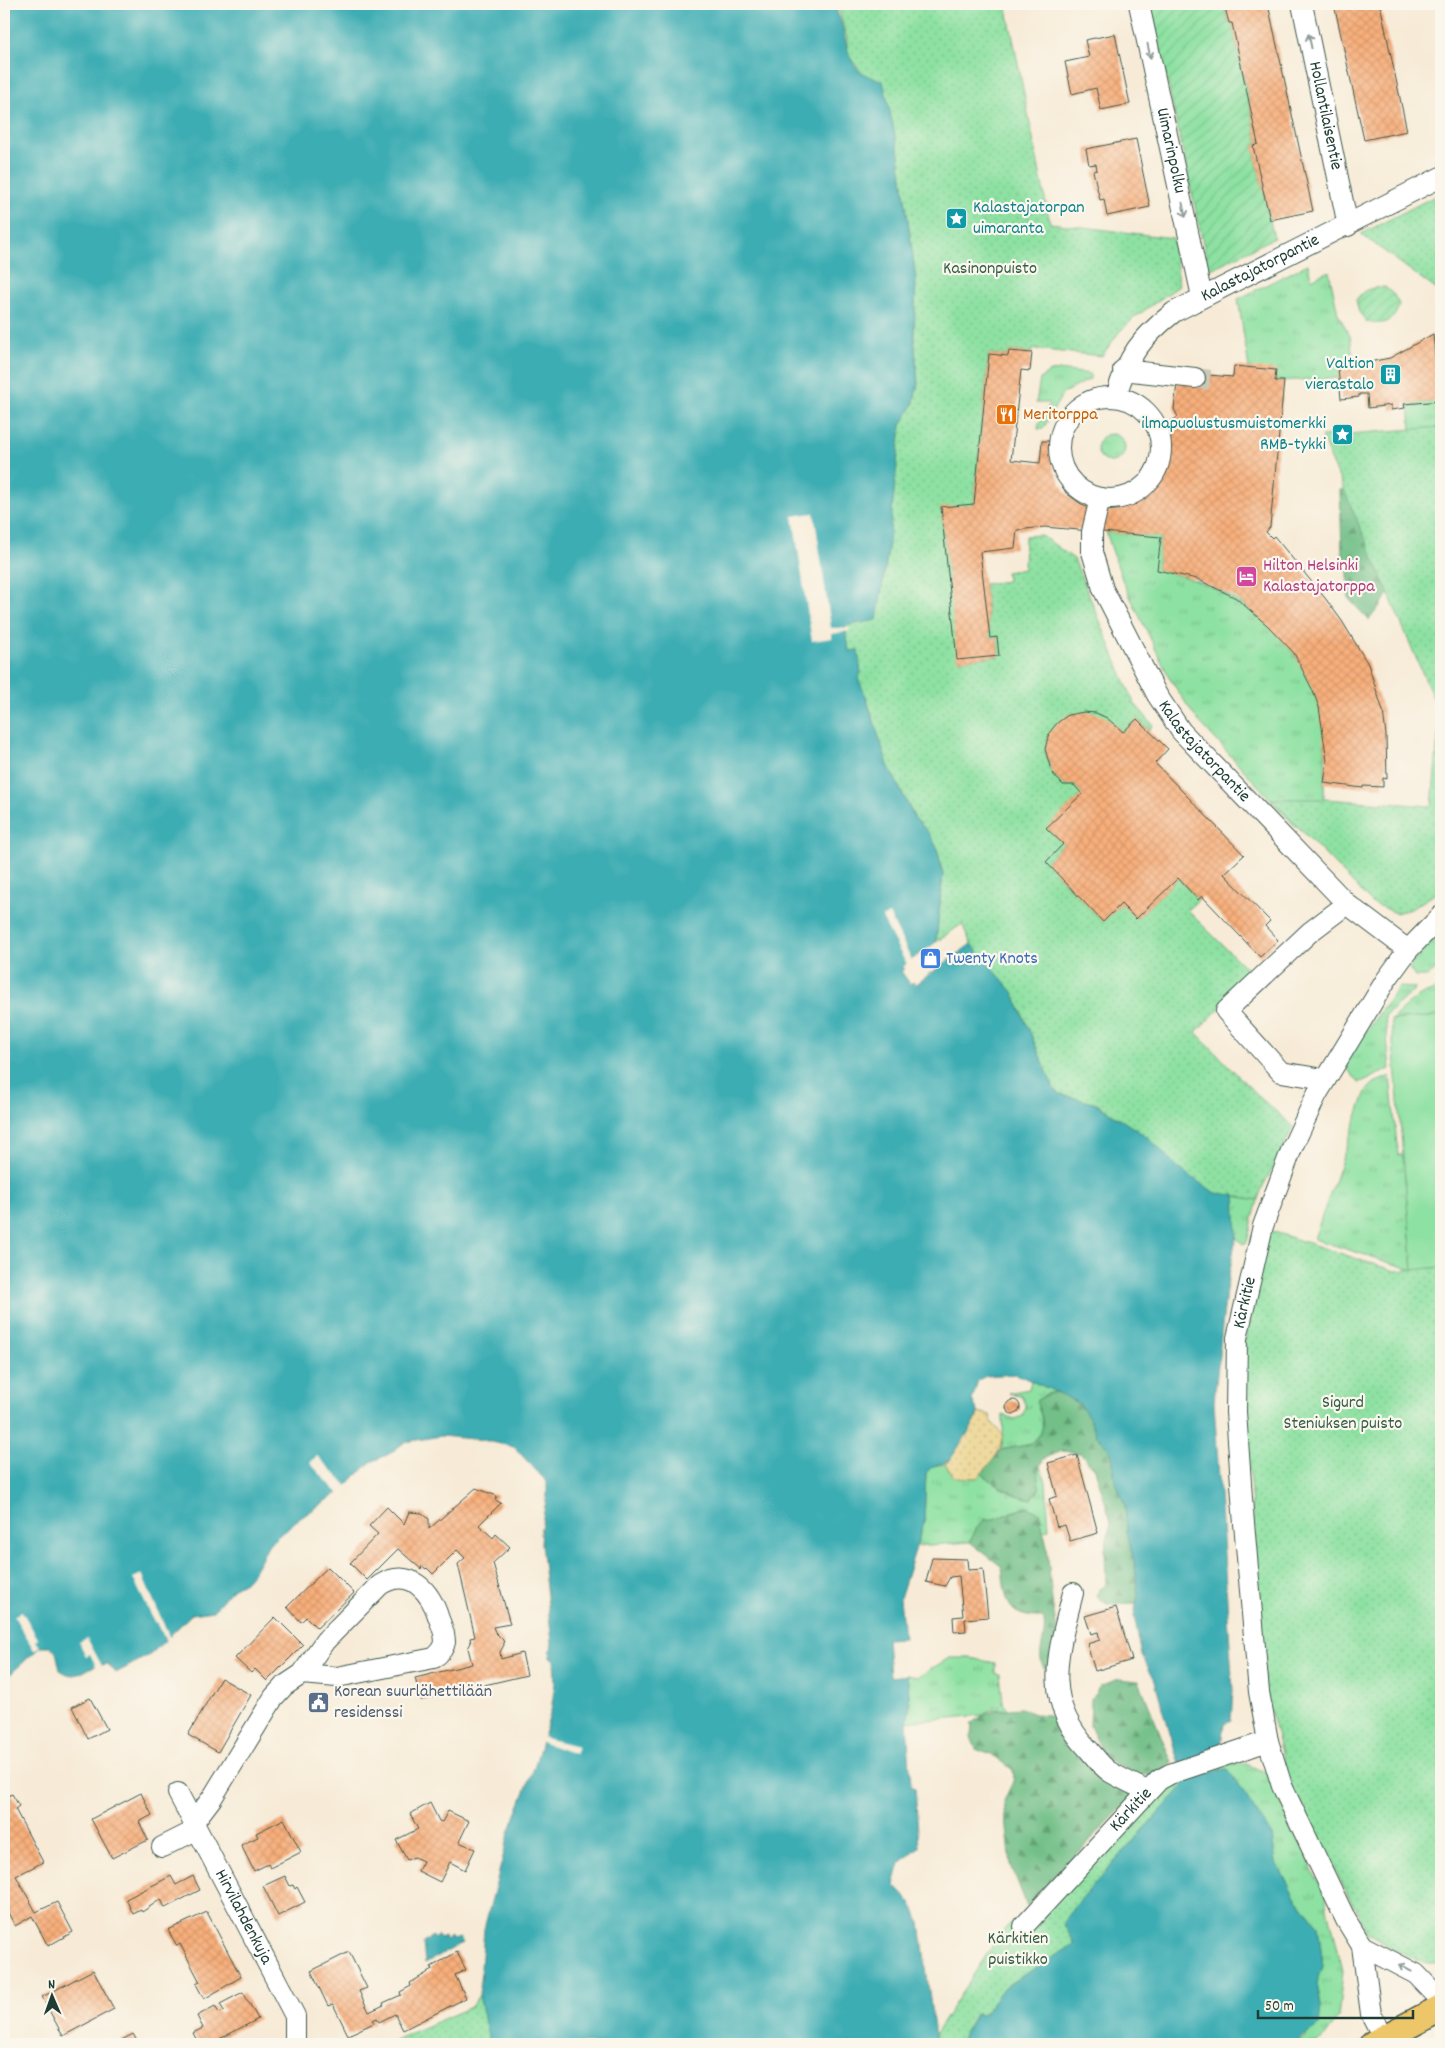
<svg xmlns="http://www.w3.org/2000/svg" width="1445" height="2048" viewBox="0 0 1445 2048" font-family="Dekko,sans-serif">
<defs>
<pattern id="grass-tufts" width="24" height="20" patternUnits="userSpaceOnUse" patternTransform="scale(1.25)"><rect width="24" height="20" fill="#8de1a2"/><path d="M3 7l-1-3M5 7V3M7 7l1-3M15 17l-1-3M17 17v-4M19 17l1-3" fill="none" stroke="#79c28c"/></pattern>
<pattern id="forest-firs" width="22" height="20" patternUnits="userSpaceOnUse" patternTransform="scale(1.25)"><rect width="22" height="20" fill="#72bf88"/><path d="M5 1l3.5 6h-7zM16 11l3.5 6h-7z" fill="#5d9c70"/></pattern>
<pattern id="sand-dots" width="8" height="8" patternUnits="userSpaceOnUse" patternTransform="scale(1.25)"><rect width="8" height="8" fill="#eeda9e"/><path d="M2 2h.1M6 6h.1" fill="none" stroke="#ccbc89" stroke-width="1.8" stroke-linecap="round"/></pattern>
<pattern id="park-dots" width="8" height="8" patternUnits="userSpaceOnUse" patternTransform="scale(1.25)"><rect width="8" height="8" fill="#8de1a2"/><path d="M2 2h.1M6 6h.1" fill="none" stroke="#79c28c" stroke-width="1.8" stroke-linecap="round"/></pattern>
<pattern id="garden-furrows" width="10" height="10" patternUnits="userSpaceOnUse" patternTransform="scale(1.25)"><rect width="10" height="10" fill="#8de1a2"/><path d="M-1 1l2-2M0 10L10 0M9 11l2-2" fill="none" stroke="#79c28c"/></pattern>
<pattern id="building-cross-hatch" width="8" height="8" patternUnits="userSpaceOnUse" patternTransform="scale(1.25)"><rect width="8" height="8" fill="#f8af7b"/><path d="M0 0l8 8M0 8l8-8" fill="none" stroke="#d4976b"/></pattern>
</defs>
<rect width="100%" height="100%" fill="#fbf7ec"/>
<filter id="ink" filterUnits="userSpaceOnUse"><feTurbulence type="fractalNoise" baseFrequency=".02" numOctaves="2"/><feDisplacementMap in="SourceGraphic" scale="10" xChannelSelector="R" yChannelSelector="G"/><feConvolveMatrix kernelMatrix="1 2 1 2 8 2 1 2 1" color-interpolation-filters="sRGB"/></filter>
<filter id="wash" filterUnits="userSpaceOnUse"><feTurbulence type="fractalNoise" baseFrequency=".0096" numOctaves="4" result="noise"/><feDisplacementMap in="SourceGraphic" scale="20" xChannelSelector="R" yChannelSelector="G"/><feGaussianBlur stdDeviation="1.12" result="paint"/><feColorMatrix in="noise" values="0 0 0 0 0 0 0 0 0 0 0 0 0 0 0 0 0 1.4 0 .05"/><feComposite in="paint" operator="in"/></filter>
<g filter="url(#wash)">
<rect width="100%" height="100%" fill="#f7ebd7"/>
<path fill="url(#grass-tufts)" stroke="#568f6b" d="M1308 264 1311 279 1329 271 1338 314 1350 336 1354 365 1338 368 1339 378 1275 381 1249 368 1238 299Z
M1059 370 1090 374V379L1063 393 1043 429H1038L1039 423 1050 403H1036L1040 379 1048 373Z
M1441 401V427L1411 430 1409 404Z
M1097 448a14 14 0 1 1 28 0a14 14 0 1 1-28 0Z
M1106 532 1161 537 1157 570C1238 585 1310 642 1323 727 1327 754 1325 780 1323 807L1296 827 1195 717 1170 679 1123 582Z
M1441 927V966L1427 977H1415L1409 968Z
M1399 987 1416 988 1385 1016 1390 1069 1359 1083 1342 1063Z
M1441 989V1016L1391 1020C1407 1005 1419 992 1441 989Z
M1390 1076 1398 1155H1403L1413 1270 1314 1239 1366 1091 1374 1083Z
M1235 1195 1258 1200 1247 1242 1243 1244 1236 1238Z
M1031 1381 1056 1392 1047 1394 1036 1401C1041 1415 1049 1434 1032 1444 1027 1446 1008 1448 1001 1450 1004 1439 1003 1426 1003 1415L1015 1419 1022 1416 1026 1407 1021 1395 1008 1393 1029 1389Z
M945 1464 954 1477 977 1478 981 1473 1001 1488 1019 1496 1040 1467 1046 1482 1049 1529 1042 1531 1039 1512 1013 1511 976 1529 970 1542 916 1546 924 1522 926 1473 933 1466Z
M949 1658H970L995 1663V1673L1000 1674 1003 1702 1008 1709 991 1710 983 1715 907 1722 910 1705 907 1675 918 1677Z
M1229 1764H1247L1266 1773 1324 1891 1343 1971 1338 2019 1324 2038 1316 2044H1292L1305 2038 1321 2006 1317 1983 1323 1966 1318 1926 1294 1895 1276 1862 1272 1836 1228 1769 1208 1772 1207 1768Z"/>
<path fill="url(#forest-firs)" stroke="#487e5e" d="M1357 486 1398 582 1369 620 1349 599 1348 573 1342 551 1340 490Z
M1056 1392 1080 1404 1090 1419 1097 1436 1109 1448 1113 1460V1474L1125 1505 1127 1531 1135 1566 1138 1595 1136 1604 1108 1605 1097 1596 1099 1589 1106 1585 1105 1549 1111 1522 1095 1469 1080 1453 1062 1451 1043 1459C1042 1463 1039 1468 1038 1472 1036 1485 1046 1486 1031 1499 1011 1495 997 1485 981 1473L1001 1450 1031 1444 1040 1434 1043 1426 1042 1418 1036 1401 1047 1394Z
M1027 1507 1039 1512 1047 1546 1052 1601 1058 1638 1051 1674C1029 1659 1050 1639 1043 1617 1004 1618 1006 1599 1002 1567L970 1542 976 1529 985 1519H994Z
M1119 1679 1139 1681 1172 1763 1156 1774 1137 1776 1105 1758 1090 1726 1091 1700 1100 1686Z
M1021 1708 1034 1714 1049 1715 1100 1773 1133 1796 1027 1906 1011 1865 1004 1801 1014 1779 1013 1770 996 1757 976 1749 971 1737 972 1723C990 1709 999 1710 1021 1708Z"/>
<path fill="url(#sand-dots)" stroke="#868c69" d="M978 1412 990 1415C991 1425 998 1427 1002 1435 1006 1448 986 1469 977 1478L954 1477 945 1464 949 1461 975 1422Z"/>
<path fill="url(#park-dots)" stroke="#568f6b" d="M833 4H1006L1050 223 1173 238 1179 286 1135 317 1119 332 1102 356 1033 349 1032 353 1009 351 1008 356 989 354 974 504 941 508 958 660 999 656 997 637 990 638 984 584 1007 581 1006 572 1024 569 1025 536 1041 535 1074 559 1134 703 1153 725 1149 730 1137 719 1123 732C1101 717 1096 709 1068 715L1045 749C1048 765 1052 773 1063 785H1074L1082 794 1047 828 1063 844 1046 862 1103 922 1121 904 1136 919 1178 878 1198 900 1187 910 1253 975 1196 1032 1257 1095 1294 1127 1262 1188 1258 1200 1215 1193 1181 1170 1149 1138 1097 1104 1060 1094 1054 1089 1013 992 971 944 962 924 936 942 943 874 937 848 929 833 914 817 888 765 865 694 858 679 857 650 849 651 845 626 896 467 901 425 913 405 918 384 914 336 916 279 898 148 862 73 847 54V40L840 13Z
M1441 193V293L1361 234Z
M1441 427V890L1411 909 1396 913 1372 903 1271 799H1324L1432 806 1440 714 1321 436Z
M1265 1229 1395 1271 1441 1267V1965L1423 1962 1396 1951 1368 1933 1288 1781 1265 1691 1244 1397V1344Z
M1182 1779 1185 1781 1184 1785 1073 1908 1075 1944 1004 1987 983 2015 975 2014 958 2044H936L935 2034 1000 1934 1013 1920 1024 1926 1166 1787Z
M479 1995 489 2041 492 2044H385L471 2007Z"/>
<path fill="url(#garden-furrows)" stroke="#568f6b" d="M1150 4H1224L1228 23H1232L1258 144 1253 146 1274 238 1209 270Z
M1385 287 1394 295 1399 304C1395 322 1383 326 1367 322L1359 312 1356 300C1364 288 1371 288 1385 287Z"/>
<path fill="#8de1a2" stroke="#568f6b" d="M1441 1016V1267L1413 1270 1391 1020Z"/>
<path fill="#3cadb4" stroke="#2e7574" d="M4 4H832C848 23 842 63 864 74 870 77 877 79 883 81L898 148 916 279 914 336 918 384 913 405 901 425 888 551 877 620 845 626 849 651 858 650 861 673 858 679 865 694 888 765 914 817 929 833 937 848 943 874 936 942 903 966 904 969 901 971 910 984 914 982 915 985 971 944 1013 992 1054 1089 1060 1094 1096 1104 1149 1138 1181 1170 1215 1193 1235 1195 1237 1233 1226 1290 1214 1402 1233 1691 1231 1720 1224 1723 1221 1746 1204 1754 1208 1772 1228 1769 1272 1836 1276 1862 1294 1895 1318 1926 1323 1966 1317 1983 1321 2006 1319 2026 1292 2044H958L976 2014 983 2015 1004 1987 1075 1944 1064 1925 1073 1908 1184 1785 1185 1781 1191 1777 1178 1761 1154 1678 1142 1656 1134 1615 1138 1595 1135 1566 1127 1531 1125 1505 1113 1474V1460L1109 1448 1097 1436 1090 1419 1080 1404 1056 1392 1016 1374 986 1376 978 1380 972 1400 978 1412 975 1422 949 1461 933 1466 926 1473 924 1522 900 1598 904 1638 887 1639 890 1677 907 1675 910 1705 907 1722 911 1786 915 1788 919 1847 900 1863 894 1885 911 1903 920 1923 936 2044H492L489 2041 479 1995 484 1929 510 1830 534 1768 551 1711 555 1683 554 1658H550L552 1642 540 1534 547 1495V1482L514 1447 483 1440 441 1436 405 1442 389 1454 371 1462 338 1493 296 1521 270 1543 253 1573 245 1582 232 1589 213 1611 192 1614 151 1654 116 1673 108 1664C104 1665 99 1665 95 1666 82 1671 76 1681 60 1670L56 1652 50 1647H40L4 1680Z
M432 1936 433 1939 438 1936 440 1939 444 1937 446 1940 450 1937 452 1940 460 1938 463 1943 425 1963 423 1943Z"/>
<path fill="#f7ebd7" d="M814 513 831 628H850L849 631 832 634V638L812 641 793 516Z
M889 914 912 961 907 965 882 918Z
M317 1456 348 1487 340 1495 310 1463Z
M142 1574 170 1639 166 1641 157 1622 155 1623 133 1578Z
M22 1611 38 1639 36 1641 40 1647 34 1650 14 1616Z
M87 1638 102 1666 97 1668 90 1654 86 1656 79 1642Z
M541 1737 578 1746 575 1754 539 1741Z"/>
<g id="blocks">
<path fill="url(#building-cross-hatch)" d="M1224 4H1268L1313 211 1270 220 1253 146 1258 144 1232 23H1229Z
M1334 4H1380L1407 131 1364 140Z
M1115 34 1130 104 1101 110 1096 88 1072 94 1065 62 1089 57 1085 40Z
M1136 139 1150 207 1107 216 1104 199 1100 200 1093 171 1097 170 1096 164 1089 165 1086 149Z
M1433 334 1435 356 1441 355V401L1404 404 1405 408 1391 410V405L1368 408 1367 394H1359V397L1341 399 1338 368 1390 358Z
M1009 351 1032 353 1030 371 1021 370 1011 460 1040 463 1042 441H1052L1051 456 1054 470 1066 493 1084 506 1104 511 1116 510 1136 504 1155 489 1163 478 1170 453 1169 439 1164 425 1178 417 1174 409 1177 383 1196 374 1233 377 1234 366 1276 370 1275 381H1284L1270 527 1266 532 1272 538 1274 536 1325 598 1342 621 1368 664 1383 711 1386 735 1387 779 1383 778V787L1363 786V788L1324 783 1327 761 1319 707 1312 689 1294 653 1268 626 1236 598 1197 579 1157 570 1161 537 1044 527 1017 530 1015 548 980 552 990 638 997 637 999 656 957 660 941 507 974 504 989 354 1008 356Z
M1084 712 1096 713 1107 718 1123 732 1137 719 1168 749 1155 763 1244 855 1224 874 1270 921 1265 926 1278 940 1260 957 1202 896 1198 900 1178 878 1136 919 1121 904 1103 922 1046 862 1063 844 1046 828 1082 794 1074 785H1063L1052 773 1045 749 1049 733 1057 723 1068 715Z
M1006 1407a7 7 0 1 1 14 0a7 7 0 1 1-14 0Z
M1077 1455 1098 1533 1070 1541 1065 1525 1057 1527 1049 1499 1057 1496 1048 1463Z
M476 1488 497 1496 495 1500 501 1503 479 1525 493 1538 496 1534 510 1547 493 1563 510 1624 493 1627 495 1632 503 1640 504 1645 500 1652 501 1659 522 1653 527 1675 421 1700 415 1678 472 1664 468 1648 471 1643 470 1638 475 1637 458 1564 465 1558 457 1550 433 1574 427 1568 426 1569 422 1566 421 1569 398 1549 367 1580 350 1563 378 1534 369 1526 387 1507 404 1524 409 1512 422 1513 429 1519V1529Z
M932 1558 967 1559 968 1570 983 1569 988 1617 965 1619 966 1631 954 1632 953 1617 963 1616 959 1576 950 1577 945 1586 926 1582Z
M328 1567 354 1593 317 1628 306 1617 301 1622 287 1607Z
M1116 1607 1132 1660 1095 1671 1087 1644 1100 1640 1098 1632 1091 1634 1085 1616Z
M275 1617 303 1645 267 1681 255 1669 251 1673 235 1658Z
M221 1678 251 1695 218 1752 188 1735Z
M90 1698 107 1729 88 1739 72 1707Z
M141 1793 152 1815 139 1822 148 1840 112 1858 91 1819Z
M12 1794 19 1806 15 1809 43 1862 16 1876 36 1912 57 1902 73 1932 48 1946 32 1916 15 1926 4 1905V1870L7 1869 4 1863V1798Z
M430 1803 439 1821 442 1822 448 1811 469 1821 459 1842 475 1849 465 1870 450 1862 440 1882 418 1871 423 1861 414 1857 407 1860 396 1840 418 1829 410 1814Z
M284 1819 301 1852 270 1868 268 1864 254 1871 241 1845 258 1837 256 1833Z
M171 1876 176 1885 193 1876 200 1890 165 1908 161 1899 142 1912 141 1910 133 1914 126 1899Z
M285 1876 290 1886 293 1885 295 1889 297 1887 305 1902 278 1916 263 1886Z
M207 1912 241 1977 204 1999 196 1984 200 1982 180 1944 177 1946 168 1930Z
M349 1952 367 1988 359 1991 369 2012 384 2005 383 2003 401 1995 400 1992 411 1986 410 1983 432 1970 431 1967 457 1952 466 1970 455 1975 466 1998 403 2030 395 2014 379 2022 377 2018 373 2020 374 2023 348 2035 333 2004 328 2006 311 1971Z
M93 1970 114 2009 63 2036 42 1997Z
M243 1992 258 2019 210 2044H199L193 2033 203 2028 197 2016 215 2006 219 2013 224 2011 220 2004Z
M133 2034 139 2044H114Z"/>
</g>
</g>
<g filter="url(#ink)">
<use href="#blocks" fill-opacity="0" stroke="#3f574c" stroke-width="1"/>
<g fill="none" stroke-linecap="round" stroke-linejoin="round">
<path stroke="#ccc8b6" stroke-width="20" stroke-dasharray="20 10" stroke-linecap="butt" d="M1195 378 1210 380"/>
<defs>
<g id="minor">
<path id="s1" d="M1139 4 1202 297"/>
<path id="s2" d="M1302 4 1348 226"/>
<path d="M1123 370 1195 378"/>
<path id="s3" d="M1116 397C1127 356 1141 338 1174 312L1441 177"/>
<circle cx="1110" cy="448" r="51"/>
<path id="s4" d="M1100 498 1092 532V552L1103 589 1157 695 1181 731 1347 904 1408 950"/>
<path d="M1324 1079 1281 1072 1226 1011 1310 932 1347 904"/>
<path d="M1073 1593C1058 1653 1041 1700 1089 1750 1095 1757 1102 1767 1110 1772 1122 1779 1135 1785 1147 1791"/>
<path id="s5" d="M178 1793 295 2016V2044"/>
<path d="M193 1823 212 1798 274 1697 284 1686 302 1674 325 1641 380 1585C410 1566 431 1592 439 1619 442 1626 445 1634 445 1642 444 1649 439 1654 434 1658L337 1677 302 1674"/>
<path d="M162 1847 196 1830"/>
<path id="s6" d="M1024 1926 1159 1780 1170 1774 1268 1741"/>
<path d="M1362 1946 1416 1974 1441 2000"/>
<path id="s7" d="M1384 2039 1371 2014 1362 1946 1346 1920 1282 1786 1268 1741 1259 1692 1243 1512 1236 1412 1237 1338 1263 1226 1292 1148 1317 1094 1386 980 1408 950 1441 916"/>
</g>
<path id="major" d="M1373 2044 1441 2008"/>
</defs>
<use href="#minor" stroke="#3f574c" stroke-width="22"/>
<use href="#major" stroke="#3f574c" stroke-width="29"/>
<use href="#minor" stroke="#fff" stroke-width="20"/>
<use href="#major" stroke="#ecc669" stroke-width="26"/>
</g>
<defs><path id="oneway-shaft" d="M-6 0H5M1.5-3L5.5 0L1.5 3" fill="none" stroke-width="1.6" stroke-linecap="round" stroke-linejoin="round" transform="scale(1.25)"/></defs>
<g stroke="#8f9e9a">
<use href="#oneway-shaft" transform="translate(1310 41) rotate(-102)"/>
<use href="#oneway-shaft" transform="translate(1149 51) rotate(78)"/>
<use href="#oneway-shaft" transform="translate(1184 210) rotate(78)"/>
<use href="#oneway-shaft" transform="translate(1405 1968) rotate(-152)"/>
</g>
</g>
<defs>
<symbol id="sight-square" viewBox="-11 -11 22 22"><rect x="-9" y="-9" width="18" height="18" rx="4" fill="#0f9aa8" stroke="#fbf7ec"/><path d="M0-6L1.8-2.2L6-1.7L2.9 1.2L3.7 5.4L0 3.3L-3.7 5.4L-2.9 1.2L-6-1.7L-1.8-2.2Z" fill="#fff"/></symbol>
<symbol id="building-square" viewBox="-11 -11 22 22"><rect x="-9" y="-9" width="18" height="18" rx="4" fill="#0f9aa8" stroke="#fbf7ec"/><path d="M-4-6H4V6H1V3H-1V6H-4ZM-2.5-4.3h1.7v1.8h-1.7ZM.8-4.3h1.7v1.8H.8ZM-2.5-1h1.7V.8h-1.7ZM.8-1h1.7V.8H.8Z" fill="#fff"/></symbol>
<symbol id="restaurant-square" viewBox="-11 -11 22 22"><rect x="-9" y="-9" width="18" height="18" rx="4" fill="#e8710a" stroke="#fbf7ec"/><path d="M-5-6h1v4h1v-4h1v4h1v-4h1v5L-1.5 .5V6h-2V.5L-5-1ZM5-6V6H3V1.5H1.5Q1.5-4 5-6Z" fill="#fff"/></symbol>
<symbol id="hotel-square" viewBox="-11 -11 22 22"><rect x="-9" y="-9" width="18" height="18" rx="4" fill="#d1479c" stroke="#fbf7ec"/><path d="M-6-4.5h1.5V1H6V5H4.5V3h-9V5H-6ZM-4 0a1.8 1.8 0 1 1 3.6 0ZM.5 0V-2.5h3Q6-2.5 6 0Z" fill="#fff"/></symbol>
<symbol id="shop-square" viewBox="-11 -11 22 22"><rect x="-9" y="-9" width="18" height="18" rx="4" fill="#3f7fe0" stroke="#fbf7ec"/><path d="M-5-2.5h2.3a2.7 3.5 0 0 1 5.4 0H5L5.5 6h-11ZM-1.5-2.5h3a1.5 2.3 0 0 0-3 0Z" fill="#fff"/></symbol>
<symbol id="civic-square" viewBox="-11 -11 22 22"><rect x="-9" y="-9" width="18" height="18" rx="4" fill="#5c6f8a" stroke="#fbf7ec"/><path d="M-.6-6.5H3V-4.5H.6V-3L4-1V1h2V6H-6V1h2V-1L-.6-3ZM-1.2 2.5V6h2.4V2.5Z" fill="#fff"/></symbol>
</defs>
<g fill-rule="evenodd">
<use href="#sight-square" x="944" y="206" width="25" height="25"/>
<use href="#building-square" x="1378" y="362" width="25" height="25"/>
<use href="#restaurant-square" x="994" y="402" width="25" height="25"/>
<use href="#sight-square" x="1330" y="422" width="25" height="25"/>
<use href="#hotel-square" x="1234" y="564" width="25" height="25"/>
<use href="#shop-square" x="918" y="946" width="25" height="25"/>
<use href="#civic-square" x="306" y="1690" width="25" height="25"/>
</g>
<g text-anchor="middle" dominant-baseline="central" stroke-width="4.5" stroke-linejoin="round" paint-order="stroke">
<g font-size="18" fill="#1f3d34" stroke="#fbf7ec">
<text stroke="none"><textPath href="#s2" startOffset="114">Hollantilaisentie</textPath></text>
<text stroke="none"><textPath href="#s1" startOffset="150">Uimarinpolku</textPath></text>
<text stroke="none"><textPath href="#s3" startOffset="202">Kalastajatorpantie</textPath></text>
<text stroke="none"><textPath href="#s4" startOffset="286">Kalastajatorpantie</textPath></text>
<text stroke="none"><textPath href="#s7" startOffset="764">Kärkitie</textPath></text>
<text stroke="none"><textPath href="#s6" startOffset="158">Kärkitie</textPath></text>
<text stroke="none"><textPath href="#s5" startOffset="140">Hirvilahdenkuja</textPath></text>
</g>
<g font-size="18" fill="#0d838f" stroke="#fbf7ec" text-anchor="end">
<text x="973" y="208" text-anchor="start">Kalastajatorpan<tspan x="973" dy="21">uimaranta</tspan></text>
<text x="1374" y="364">Valtion<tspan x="1374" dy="21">vierastalo</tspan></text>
<text x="1326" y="424">ilmapuolustusmuistomerkki<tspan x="1326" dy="21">RMB-tykki</tspan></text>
</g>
<g font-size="18" fill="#355e4a" stroke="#fbf7ec">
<text x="990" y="269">Kasinonpuisto</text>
<text x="1343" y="1403">Sigurd<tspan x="1343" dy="21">Steniuksen puisto</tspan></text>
<text x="1018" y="1939">Kärkitien<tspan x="1018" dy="21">puistikko</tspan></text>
</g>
<g font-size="18" fill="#c56008" stroke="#fbf7ec" text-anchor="start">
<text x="1023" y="415">Meritorppa</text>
</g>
<g font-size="18" fill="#b23c85" stroke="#fbf7ec" text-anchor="start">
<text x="1263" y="566">Hilton Helsinki<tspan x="1263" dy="21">Kalastajatorppa</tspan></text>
</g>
<g font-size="18" fill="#366cbe" stroke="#fbf7ec" text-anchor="start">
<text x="946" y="959">Twenty Knots</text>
</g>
<g font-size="18" fill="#4e5e75" stroke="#fbf7ec" text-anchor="start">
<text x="334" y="1692">Korean suurlähettilään<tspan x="334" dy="21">residenssi</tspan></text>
</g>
</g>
<rect width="1445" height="2048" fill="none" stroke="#fbf7ec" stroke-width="20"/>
<g transform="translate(52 1996) rotate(358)" stroke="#fbf7ec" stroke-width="4" paint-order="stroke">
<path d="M0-4L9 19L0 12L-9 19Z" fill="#1f3d34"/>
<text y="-8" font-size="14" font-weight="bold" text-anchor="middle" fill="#1f3d34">N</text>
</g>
<path d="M1258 2010v8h155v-8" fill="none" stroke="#1f3d34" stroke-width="2.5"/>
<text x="1265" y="2010" font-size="15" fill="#1f3d34" stroke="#fbf7ec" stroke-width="4" paint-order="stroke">50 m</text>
</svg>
